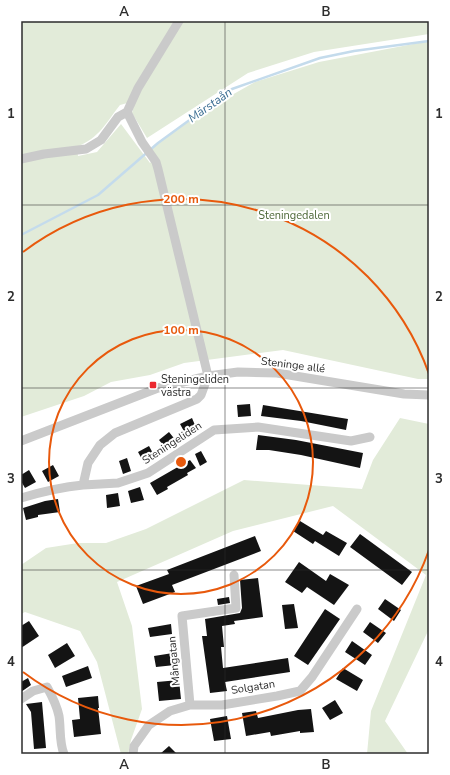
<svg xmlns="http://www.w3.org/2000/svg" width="450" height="775" viewBox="0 0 450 775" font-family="'Nunito Sans',sans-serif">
<rect width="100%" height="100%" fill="#fff"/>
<path fill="#e2ebd9" d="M21 21H429V34L314 52 248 73 147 138 132 113 135 101 120 105C105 124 100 137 77 147L78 156 97 152 121 124 150 163 154 159 151 149 191 118 255 82 319 62 429 41V379H418L283 350 184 363 150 375 111 382 84 396 21 417Z
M400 418 429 424V629L385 721 408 754H367L371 711 426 575 333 506 233 531 117 582 132 626 142 709 131 740 128 754H121L97 662 80 631 25 612 21 614V565L46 548 78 543H106L146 529 244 480 362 489 373 460Z"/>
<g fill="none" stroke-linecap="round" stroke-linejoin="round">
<path stroke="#c4dbec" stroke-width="2.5" d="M21 235 98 195 158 143 232 89 320 58 354 51 429 41"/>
</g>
<path fill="#141414" d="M250 404 251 416 238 417 237 405Z
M263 405 348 419 346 430 301 421 261 416Z
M192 418 197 430 186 435 180 424Z
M169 432 177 442 167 450 159 440Z
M258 435 296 440 363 453 360 468 301 455 269 450H256Z
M149 446 155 457 144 463 138 452Z
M201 451 207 462 200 466 195 454Z
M127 458 131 471 123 474 119 461Z
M190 460 196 468 187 473 188 475 167 487 168 489 157 495 150 483Z
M53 465 59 476 48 482 42 471Z
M29 470 36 482 25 488 21 481V475Z
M140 487 144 500 131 503 128 491Z
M118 493 120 506 107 508 106 495Z
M58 499 60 512 38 515V517L26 520 23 508 45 501Z
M300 521 323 535 326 531 347 543 339 556 315 541 313 544 293 531Z
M360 534 412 572 402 585 350 547Z
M255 536 261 551 172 585 175 592 143 604 136 586 169 574 167 570Z
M299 562 326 581 330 574 349 585 334 605 307 587 302 593 285 582Z
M258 578 263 617 234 621 235 624 222 626 224 647H221L223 668 288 658 290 672 225 682 227 691 210 693 202 636H207L205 619 240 613 242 608 240 580Z
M229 597 230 603 218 605 217 599Z
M385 599 401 610 394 621 378 609Z
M294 604 298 628 285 629 282 605Z
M325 609 340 619 308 665 294 656Z
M29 621 39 636 21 648V626Z
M370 622 386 633 378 643 363 632Z
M171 624 172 634 150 637 148 628Z
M352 641 372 655 365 665 345 652Z
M67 643 75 656 55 668 48 655Z
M173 653 175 665 156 667 154 656Z
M88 666 92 678 66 687 62 676Z
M343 668 363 680 357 691 336 679Z
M28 678 31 685 21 692V682Z
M179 680 181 699 159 701 157 682Z
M98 696 99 708H98L101 734 74 737 72 720 80 719 78 698Z
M335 700 343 713 330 720 322 708Z
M42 702 46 748 34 749 31 712 26 704Z
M311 709 314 732 300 733V731L271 736 270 732 246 736 242 713 256 711 258 718 298 710Z
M227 716 231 739 214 741 210 719Z
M169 746 177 754H160Z"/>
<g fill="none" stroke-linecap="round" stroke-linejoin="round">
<path stroke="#cacaca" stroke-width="9" d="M179 21 138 88 127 112 142 142 156 162 158 169 208 376 201 395 197 399 115 433 100 445 88 463 83 485 118 483 148 473 214 430 258 427 351 441 370 437
M21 159 44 154 86 149 101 140 118 117 127 112
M21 441 158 388 208 376 238 372 277 373 404 394 429 395
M21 498C41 492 62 487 83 485
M21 699 33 691 47 687C52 696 57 706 59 716 61 729 59 742 64 754
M190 705 182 616 236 608 234 575
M133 754 134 746 149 725 170 711 190 705H222L277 696 300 691 312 677 357 609"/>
</g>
<path fill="none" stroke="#2d2d2d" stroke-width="1" stroke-opacity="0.55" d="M225 21V754M21 205H429M21 388H429M21 570H429"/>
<g fill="none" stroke="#e8590c" stroke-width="2">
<circle cx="181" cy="462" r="132"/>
<path d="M429 550A263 263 0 0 1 23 672M23 252A263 263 0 0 1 429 374"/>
</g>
<rect fill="#eb282f" stroke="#fff" stroke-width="1.5" x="149" y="381" width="8" height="8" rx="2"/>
<g text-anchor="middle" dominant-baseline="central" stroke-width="4" stroke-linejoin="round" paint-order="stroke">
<g font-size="11" fill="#4e6939" stroke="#fff">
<text x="294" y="215">Steningedalen</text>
</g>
<g font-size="11" fill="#2d2d2d" stroke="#fff">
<text transform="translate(293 365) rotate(7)">Steninge allé</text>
<text transform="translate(172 443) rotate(-33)">Steningeliden</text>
<text transform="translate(174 661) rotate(-95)">Mångatan</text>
<text transform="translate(253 687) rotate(-9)">Solgatan</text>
</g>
<g font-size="11" fill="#2d2d2d" stroke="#fff" text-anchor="start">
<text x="161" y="379">Steningeliden<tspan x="161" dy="13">västra</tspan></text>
</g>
<g font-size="12" font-style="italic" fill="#386b91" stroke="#fff">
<text transform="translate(210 105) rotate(-35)">Märstaån</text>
</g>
</g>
<circle cx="181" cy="462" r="6" fill="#e8590c" stroke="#fff" stroke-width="2"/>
<g font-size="12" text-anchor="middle" font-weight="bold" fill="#e8590c" stroke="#fff" stroke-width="4" stroke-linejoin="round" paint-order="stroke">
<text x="181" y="203">200 m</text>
<text x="181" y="334">100 m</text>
</g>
<rect width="450" height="775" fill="none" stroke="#ffffff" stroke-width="44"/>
<rect x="22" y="22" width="406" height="731" fill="none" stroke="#2d2d2d" stroke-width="1.5"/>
<g font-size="13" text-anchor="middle" font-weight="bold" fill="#2d2d2d">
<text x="124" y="16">A</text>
<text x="326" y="16">B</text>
<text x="11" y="118">1</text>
<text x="439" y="118">1</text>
<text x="11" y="301">2</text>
<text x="439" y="301">2</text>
<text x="11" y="483">3</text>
<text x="439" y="483">3</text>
<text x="11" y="666">4</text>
<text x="439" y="666">4</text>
<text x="124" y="769">A</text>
<text x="326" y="769">B</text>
</g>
</svg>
